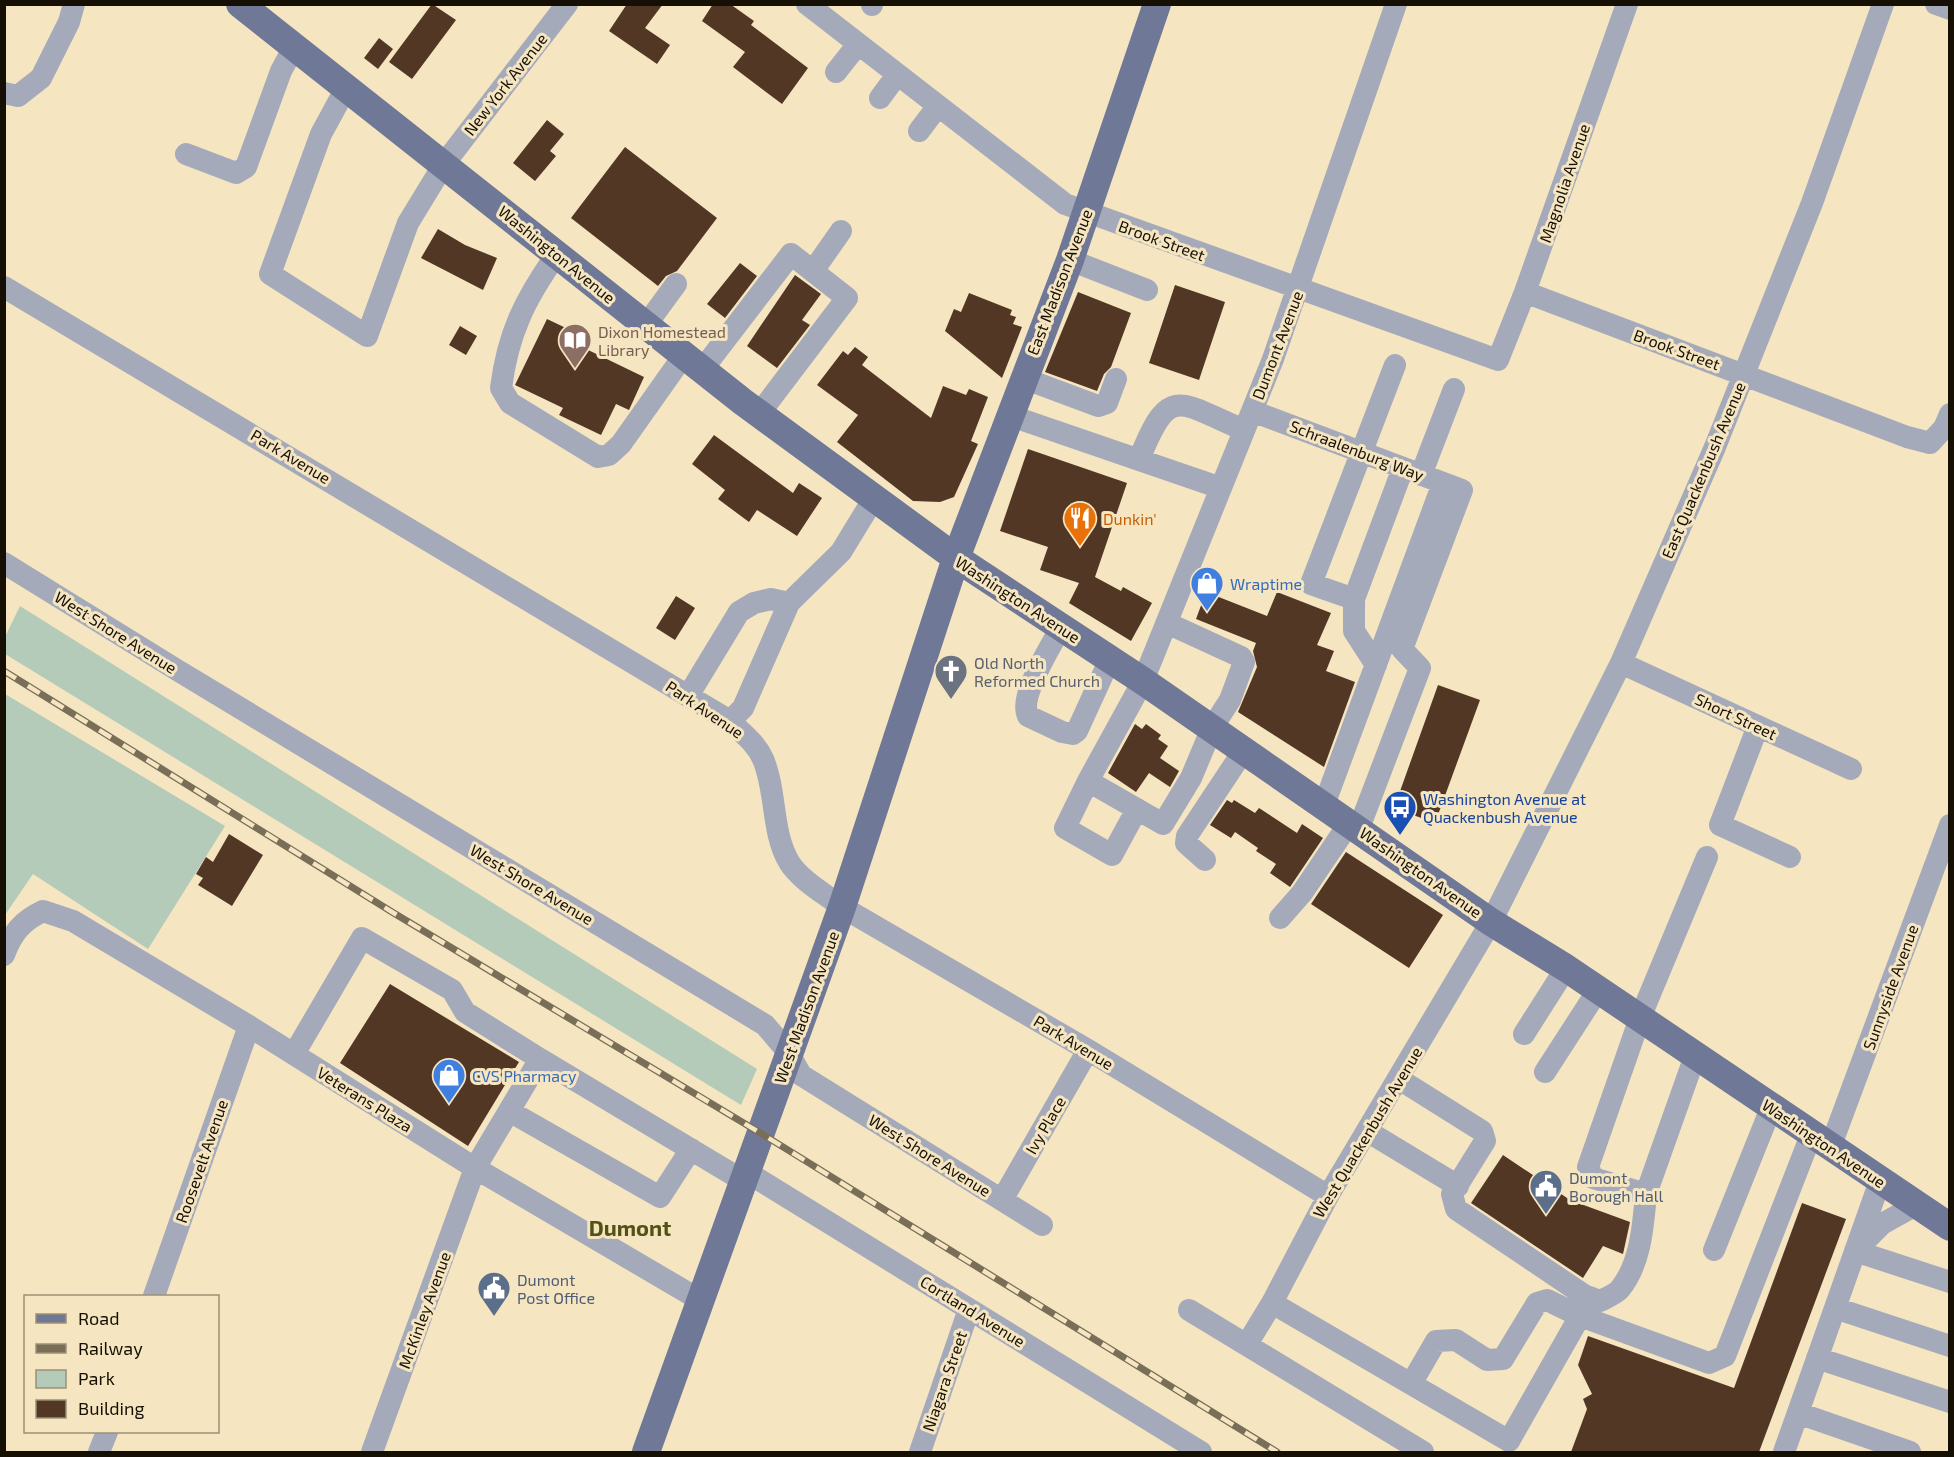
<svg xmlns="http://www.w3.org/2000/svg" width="1954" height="1457" viewBox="0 0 1954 1457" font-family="'Exo 2',sans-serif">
<rect width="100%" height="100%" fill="#f5e5c1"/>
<path fill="#b4cbb9" d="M20 606 757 1069 741 1105 5 654V637Z
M5 694 225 826 148 949 33 874 5 915Z"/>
<path fill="#533725" d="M432 4 456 20 412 79 389 62Z
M627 4H663L645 28 670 45 657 64 609 31Z
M713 4H730L754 21 751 25 808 68 782 104 733 67 745 52 702 21Z
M379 38 393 49 378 69 364 58Z
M547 120 564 134 550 151 556 156 535 181 513 163Z
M625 147 717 218 677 271 666 276 658 286 571 218Z
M438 229 465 245 497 258 483 290 421 258Z
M740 263 757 276 725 318 707 304Z
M795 275 821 294 802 320 810 325 777 368 747 346Z
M1175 285 1225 302 1199 380 1149 363Z
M1078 292 1131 313 1111 367 1104 374 1097 391 1045 372Z
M969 293 1012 310 1010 315 1016 317 1013 324 1022 327 1002 378 945 331 954 309 961 312Z
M547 319 587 338 582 347 644 377 629 410 616 404 601 435 559 415 563 408 515 385Z
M460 326 477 336 466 355 449 345Z
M855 347 868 357 862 365 931 418 943 386 966 395 969 389 988 397 971 441 978 444 954 497 940 502 913 501 837 442 858 415 817 385 843 351 848 355Z
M714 435 793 493 799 483 822 498 797 536 757 510 749 522 718 499 725 490 692 464Z
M1028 449 1127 483 1095 577 1121 591 1123 587 1152 603 1131 641 1069 603 1079 583 1040 570 1048 547 1000 531Z
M1206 592 1267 616 1277 592 1331 613 1317 645 1334 651 1326 671 1355 682 1324 767 1238 712 1257 667 1253 651 1256 643 1196 619Z
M676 596 695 608 675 640 656 628Z
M1438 685 1480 700 1435 823 1394 808Z
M1135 724 1142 729 1146 724 1161 735 1158 739 1168 746 1160 758 1179 771 1170 787 1149 773 1136 792 1108 773Z
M1227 800 1232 803 1234 800 1255 813 1259 808 1297 833 1302 824 1323 838 1290 887 1270 873 1276 864 1256 851 1258 848 1235 832 1231 838 1210 825Z
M229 834 263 855 232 906 198 885 203 878 196 874 206 857 213 862Z
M1346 852 1443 915 1409 968 1311 904Z
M390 984 519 1062 468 1146 340 1063Z
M1503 1155 1570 1200 1630 1222 1623 1254 1603 1246 1583 1278 1471 1203Z
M1802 1203 1846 1219 1759 1452H1571L1587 1409 1583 1399 1592 1394 1578 1365 1588 1336 1734 1388Z"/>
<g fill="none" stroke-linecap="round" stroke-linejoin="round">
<path stroke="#a5aabb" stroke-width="22" d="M807 4 1065 204 1498 360 1525 292 1627 4
M1936 4 1950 9
M872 5V4
M836 72 858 44
M346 88 321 134 270 274 367 336 408 223 444 164 567 4
M4 93 18 96 41 78 69 22 74 4
M880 98 897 75
M919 131 938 106
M186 154 236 173 246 167 281 71 294 47
M557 254C525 299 508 333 501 388L510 403 598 457 609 455 621 444 684 355
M1070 260 1147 290
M813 271 841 231
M4 287 730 721C742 733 756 743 763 759 777 792 771 831 789 862 800 880 825 894 842 907L1088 1050 1328 1196
M1525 292 1907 437 1930 443 1944 428 1950 414
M646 325 676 284
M702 370 791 254 847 298 759 414
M1023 378 1098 406 1107 403 1116 379
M1252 411 1462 490 1402 649 1420 668 1359 828
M1008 415 1221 488
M1139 460C1169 383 1178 402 1244 430
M1421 475 1454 389
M4 563 177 670 765 1025 788 1052 801 1075 1042 1225
M1354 599 1311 584 1395 365
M1167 623 1241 657 1244 662 1230 700 1212 728 1191 778 1163 824 1088 781 1143 681 1273 359 1396 4
M1061 627C1051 647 1018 696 1028 716L1062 732 1073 734 1077 731 1110 659
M1621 663 1851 769
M1376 665 1354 631V599L1403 468
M688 696 739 612 754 603 771 599 789 603
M730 721 743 708 789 603 841 552 874 498
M1758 726 1720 825 1790 857
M1088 781 1065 828 1112 855 1137 809
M1324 805 1443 483
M1205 860 1186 843 1187 836 1244 750
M1280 918 1302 893 1350 822
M4 955C12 933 22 921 43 911L73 921 249 1026 475 1168 700 1300
M1524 1034 1566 968
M294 1054 362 938 452 990 465 1012 540 1059
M1695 1056 1646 1194 1593 1178 1588 1167 1640 1018 1707 857
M1545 1072 1598 990
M1399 1079 1482 1131 1485 1141 1452 1194 1456 1209 1584 1295 1600 1301C1606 1298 1616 1294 1620 1289 1641 1263 1643 1226 1646 1194
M509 1111 660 1197 691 1149
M1367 1131 1458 1186
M1830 1148 1950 825
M745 1171 1201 1452
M1002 1200 1088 1050
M1916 1205 1882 1224 1855 1251 1950 1282
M1714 1250 1771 1108
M154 1296 249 1026
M1272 1303 1509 1441 1580 1316
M1835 1308 1950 1346
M1189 1310 1423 1452
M1247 1344 1272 1303 1328 1196 1491 922 1621 663 1715 447 1812 203 1883 4
M1817 1358 1950 1402
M1411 1384 1436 1341 1456 1340 1487 1360 1503 1359 1537 1303 1547 1300 1580 1316 1709 1363 1725 1356 1811 1135
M1798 1413 1910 1452
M99 1452 107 1432
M372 1452 475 1168 540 1059 742 1180
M920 1452 969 1309
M1784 1452 1880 1181"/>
<path stroke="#6f7896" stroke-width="28" d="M240 4 743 402 956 558 1143 681 1491 922 1566 968 1950 1227
M646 1452 842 907 956 558 1070 260 1157 4"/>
<defs>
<path id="rail" d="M4 671 392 912 762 1134 1277 1452"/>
</defs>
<use href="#rail" stroke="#796e58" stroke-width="7"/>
<use href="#rail" stroke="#f5e5c1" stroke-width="4.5" stroke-dasharray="14" stroke-linecap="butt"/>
</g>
<defs>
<symbol id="library-pin" viewBox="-11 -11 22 30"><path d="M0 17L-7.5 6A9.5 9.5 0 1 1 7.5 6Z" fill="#8d6e63" stroke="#f5e5c1"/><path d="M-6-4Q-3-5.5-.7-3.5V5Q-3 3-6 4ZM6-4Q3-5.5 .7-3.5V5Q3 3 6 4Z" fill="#fff"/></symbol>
<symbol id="restaurant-pin" viewBox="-11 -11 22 30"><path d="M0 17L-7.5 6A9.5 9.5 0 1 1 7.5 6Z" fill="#e8710a" stroke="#f5e5c1"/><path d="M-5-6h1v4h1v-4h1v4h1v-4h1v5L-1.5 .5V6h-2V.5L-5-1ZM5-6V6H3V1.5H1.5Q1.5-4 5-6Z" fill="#fff"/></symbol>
<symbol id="shop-pin" viewBox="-11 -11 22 30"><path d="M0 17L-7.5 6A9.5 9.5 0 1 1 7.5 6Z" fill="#3f7fe0" stroke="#f5e5c1"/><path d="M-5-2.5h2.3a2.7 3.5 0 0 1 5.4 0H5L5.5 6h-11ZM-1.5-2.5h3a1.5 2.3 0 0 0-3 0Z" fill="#fff"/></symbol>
<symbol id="church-pin" viewBox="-11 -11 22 30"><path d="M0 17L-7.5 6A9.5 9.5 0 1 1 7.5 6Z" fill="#6b7280" stroke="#f5e5c1"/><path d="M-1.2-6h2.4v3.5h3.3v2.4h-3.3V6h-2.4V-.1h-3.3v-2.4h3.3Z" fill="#fff"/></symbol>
<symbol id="bus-pin" viewBox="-11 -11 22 30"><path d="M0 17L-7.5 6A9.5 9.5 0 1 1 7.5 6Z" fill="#1a4fb4" stroke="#f5e5c1"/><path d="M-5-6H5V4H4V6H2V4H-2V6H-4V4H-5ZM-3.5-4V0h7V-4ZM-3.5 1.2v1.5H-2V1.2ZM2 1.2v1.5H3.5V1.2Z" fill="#fff"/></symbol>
<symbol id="civic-pin" viewBox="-11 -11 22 30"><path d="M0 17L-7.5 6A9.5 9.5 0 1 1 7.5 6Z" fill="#5c6f8a" stroke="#f5e5c1"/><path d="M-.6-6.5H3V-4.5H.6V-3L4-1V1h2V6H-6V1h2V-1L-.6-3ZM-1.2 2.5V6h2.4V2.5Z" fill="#fff"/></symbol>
</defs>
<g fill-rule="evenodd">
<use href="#library-pin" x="556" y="321" width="38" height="52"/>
<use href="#restaurant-pin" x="1061" y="499" width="38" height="52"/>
<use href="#shop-pin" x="1188" y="564" width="38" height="52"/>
<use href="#church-pin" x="932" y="652" width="38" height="52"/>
<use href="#bus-pin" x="1381" y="788" width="38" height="52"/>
<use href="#shop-pin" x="430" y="1056" width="38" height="52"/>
<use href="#civic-pin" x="1527" y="1167" width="38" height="52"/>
<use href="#civic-pin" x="475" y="1269" width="38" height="52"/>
</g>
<g text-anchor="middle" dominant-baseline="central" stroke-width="6" stroke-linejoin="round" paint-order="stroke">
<g font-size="16" fill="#161004" stroke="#f5e5c1">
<text transform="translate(505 84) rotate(-52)">New York Avenue</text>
<text transform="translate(1564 183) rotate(-71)">Magnolia Avenue</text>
<text transform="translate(1162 240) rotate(20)">Brook Street</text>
<text transform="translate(557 254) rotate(39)">Washington Avenue</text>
<text transform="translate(1059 282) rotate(-69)">East Madison Avenue</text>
<text transform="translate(1277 345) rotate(-69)">Dumont Avenue</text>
<text transform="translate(1677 349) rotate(20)">Brook Street</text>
<text transform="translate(1357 450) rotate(21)">Schraalenburg Way</text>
<text transform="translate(291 456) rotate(31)">Park Avenue</text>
<text transform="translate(1703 470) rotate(-67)">East Quackenbush Avenue</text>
<text transform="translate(1018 599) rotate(33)">Washington Avenue</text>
<text transform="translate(116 632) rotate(32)">West Shore Avenue</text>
<text transform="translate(705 709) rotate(34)">Park Avenue</text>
<text transform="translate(1736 716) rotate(25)">Short Street</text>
<text transform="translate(1421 872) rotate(35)">Washington Avenue</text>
<text transform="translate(532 884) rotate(31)">West Shore Avenue</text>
<text transform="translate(1890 987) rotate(-70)">Sunnyside Avenue</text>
<text transform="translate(806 1007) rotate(-70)">West Madison Avenue</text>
<text transform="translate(1074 1042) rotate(31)">Park Avenue</text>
<text transform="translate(365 1099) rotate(32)">Veterans Plaza</text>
<text transform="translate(1045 1125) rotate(-60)">Ivy Place</text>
<text transform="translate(1367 1132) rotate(-59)">West Quackenbush Avenue</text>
<text transform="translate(1824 1143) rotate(34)">Washington Avenue</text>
<text transform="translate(930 1155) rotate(32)">West Shore Avenue</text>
<text transform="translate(201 1161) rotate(-71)">Roosevelt Avenue</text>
<text transform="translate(424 1310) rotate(-70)">McKinley Avenue</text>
<text transform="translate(973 1311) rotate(32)">Cortland Avenue</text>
<text transform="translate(944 1381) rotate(-71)">Niagara Street</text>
</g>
<g font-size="16" fill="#785e54" stroke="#f5e5c1" text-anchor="start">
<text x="598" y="331">Dixon Homestead<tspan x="598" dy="18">Library</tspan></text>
</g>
<g font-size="16" fill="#c56008" stroke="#f5e5c1" text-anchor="start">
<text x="1103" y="518">Dunkin'</text>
</g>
<g font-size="16" fill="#366cbe" stroke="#f5e5c1" text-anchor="start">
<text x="1230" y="583">Wraptime</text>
<text x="472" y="1075">CVS Pharmacy</text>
</g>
<g font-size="16" fill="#5b616d" stroke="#f5e5c1" text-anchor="start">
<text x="974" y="662">Old North<tspan x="974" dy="18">Reformed Church</tspan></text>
</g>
<g font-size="16" fill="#164399" stroke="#f5e5c1" text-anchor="start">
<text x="1423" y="798">Washington Avenue at<tspan x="1423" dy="18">Quackenbush Avenue</tspan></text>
</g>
<g font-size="16" fill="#4e5e75" stroke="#f5e5c1" text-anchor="start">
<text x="1569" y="1177">Dumont<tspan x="1569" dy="18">Borough Hall</tspan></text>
<text x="517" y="1279">Dumont<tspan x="517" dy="18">Post Office</tspan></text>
</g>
<g font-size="22" font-weight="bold" fill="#535215" stroke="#f5e5c1">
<text x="630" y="1227">Dumont</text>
</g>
</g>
<rect width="1954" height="1457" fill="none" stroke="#161004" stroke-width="12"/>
<rect x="24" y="1295" width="195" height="138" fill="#f5e5c1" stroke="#9c9075" stroke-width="1.5"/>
<rect x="36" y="1314" width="30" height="9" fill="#6f7896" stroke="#9c9075" stroke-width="1.5"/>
<text x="78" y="1325" font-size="18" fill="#161004">Road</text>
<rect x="36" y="1344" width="30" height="9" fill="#796e58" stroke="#9c9075" stroke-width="1.5"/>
<text x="78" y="1355" font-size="18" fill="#161004">Railway</text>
<rect x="36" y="1370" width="30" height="18" fill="#b4cbb9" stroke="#9c9075" stroke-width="1.5"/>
<text x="78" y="1385" font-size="18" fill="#161004">Park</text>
<rect x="36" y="1400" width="30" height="18" fill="#533725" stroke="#9c9075" stroke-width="1.5"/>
<text x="78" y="1415" font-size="18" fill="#161004">Building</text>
</svg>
